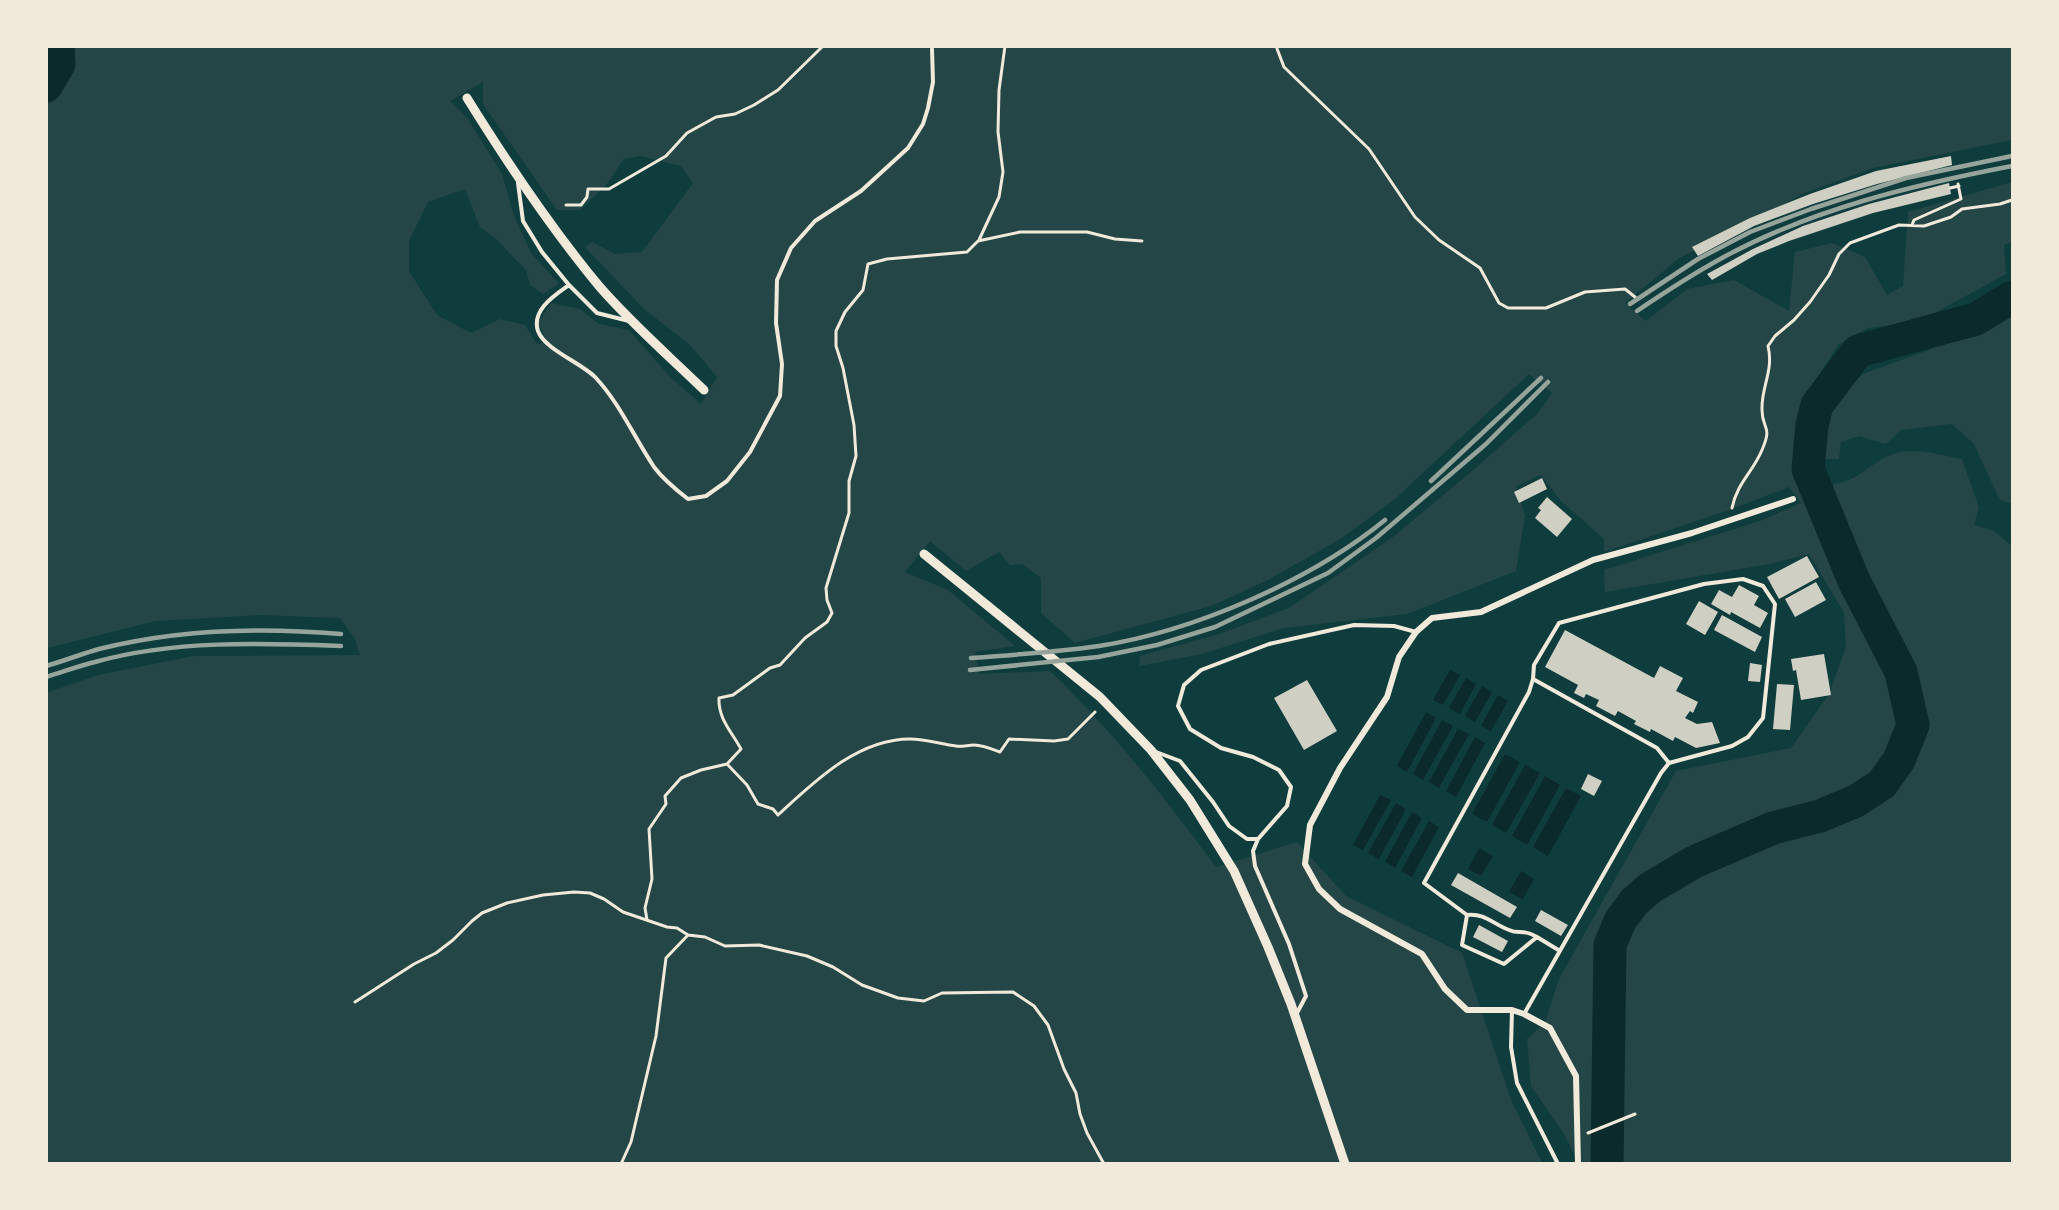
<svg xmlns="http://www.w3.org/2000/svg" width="2059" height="1210" viewBox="0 0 2059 1210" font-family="Raleway,sans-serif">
<rect width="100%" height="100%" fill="#0f3d3e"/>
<path fill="#244646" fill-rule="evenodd" d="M47 47H2012V140L1873 168 1805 193 1678 259 1625 303 1646 321 1687 289 1734 280 1789 311 1795 252 1832 243 1865 257 1887 295 1903 286 1908 212 2012 182V242L2004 245 2006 274 1931 315 1891 325 1868 328 1838 345 1814 383 1800 426 1799 446 1803 474 1815 496 1829 494 1834 484C1859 480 1867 466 1888 456 1911 445 1938 455 1962 459L1979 507 1974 525 1994 531 2012 546V1163H1579L1562 1131 1531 1086 1527 1039 1545 1022 1559 979 1676 771 1791 748 1829 694 1846 647 1844 613 1809 554 1770 564 1605 592 1604 570 1760 521 1801 503 1789 487 1729 510 1604 552V539L1560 500 1541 475 1516 486 1525 516 1516 571 1407 614 1284 628 1202 654 1139 666 1140 656 1219 634 1289 608 1393 537 1479 465 1538 413 1552 393 1529 374 1395 499 1339 540 1268 580 1211 606 1075 643 1041 613V578L1022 564 1010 565 999 552 966 571 930 541 905 572 948 590 1015 646 975 652 979 674 1050 671C1112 730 1165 798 1216 867L1297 842 1346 896 1462 953 1511 1100 1542 1163H47L46 693 98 675 194 656 360 655 355 639 340 618 260 615 155 621 47 648ZM483 82V104L557 210H580L606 185 624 159 641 156 681 166 693 183 642 252 615 254 592 242 585 247 644 309 690 345 717 377 701 404 670 377 629 330 599 324 580 309 551 303 538 323 547 342 537 344 525 325 500 319 471 333 437 315 409 271V241L428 202 465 189 480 227 496 239 526 270 530 285 543 294 559 284 531 253 514 216 502 174 468 119 450 101Z
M2012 313V504L2000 500 1974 444 1952 424 1901 430 1886 444 1859 436 1841 442 1839 459H1825L1816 455 1829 405 1863 374 1929 350 1961 331 1975 337Z"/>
<path fill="#0a2a2b" d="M1450 670 1460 675 1443 705 1433 700Z
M1466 678 1476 684 1460 714 1449 708Z
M1482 686 1492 692 1475 722 1465 716Z
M1498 695 1508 701 1491 731 1481 726Z
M1426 712 1436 718 1407 772 1397 766Z
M1442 720 1453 726 1423 780 1413 774Z
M1458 729 1469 734 1439 788 1429 782Z
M1475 737 1485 743 1456 797 1446 791Z
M1505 754 1520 762 1487 822 1472 814Z
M1525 765 1540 773 1506 833 1492 825Z
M1545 776 1560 785 1527 845 1512 836Z
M1566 788 1581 796 1548 856 1533 847Z
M1380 795 1391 800 1363 850 1353 845Z
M1396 803 1406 809 1379 859 1368 853Z
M1412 812 1422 818 1395 868 1385 862Z
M1429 821 1439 827 1412 877 1401 871Z
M1479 848 1493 856 1481 876 1468 869Z
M1521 871 1534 879 1523 899 1509 892Z"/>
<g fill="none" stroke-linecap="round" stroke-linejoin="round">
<path stroke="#0a2a2b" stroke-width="33" d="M46 86 59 64 58 46
M1607 1164 1610 945 1620 921 1634 902 1650 888 1694 862 1773 828 1820 816 1856 801 1882 784 1899 760 1913 725 1901 672 1854 581 1808 469 1812 425 1817 405 1858 351 1976 319 2012 297"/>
</g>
<path fill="#cfcfc3" d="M1951 156 1952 165 1877 184 1813 204 1754 226 1698 256 1692 247 1750 218 1810 194 1876 171Z
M1949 183 1951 194 1873 213 1789 241 1757 254 1712 280 1707 274 1753 249 1803 226 1869 204Z
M1542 478 1547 489 1519 503 1514 492Z
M1547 497 1572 519 1557 537 1535 518 1541 510 1538 508Z
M1807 556 1819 577 1779 599 1767 577Z
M1816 582 1826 600 1795 617 1785 599Z
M1739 585 1759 596 1754 605 1768 613 1760 628 1731 612 1730 615 1711 604 1719 590 1732 597Z
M1699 601 1718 612 1705 635 1686 624Z
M1722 615 1762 637 1755 652 1714 630Z
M1565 630 1654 678 1660 666 1683 678 1676 691 1698 702 1693 713 1690 711 1685 718 1697 724 1712 722 1720 743 1696 748 1675 737 1673 741 1651 729 1650 732 1634 724 1636 721 1618 711 1615 716 1596 706 1599 700 1586 694 1584 698 1574 693 1578 685 1545 667Z
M1824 654 1831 695 1801 700 1796 670 1793 671 1791 659Z
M1750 663 1762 665 1760 682 1748 681Z
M1307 680 1337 731 1304 750 1274 698Z
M1777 684 1794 685 1790 730 1773 729Z
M1588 774 1602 781 1594 796 1581 789Z
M1458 873 1517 907 1510 918 1451 885Z
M1541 910 1568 925 1561 936 1535 921Z
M1479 925 1508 941 1502 952 1473 937Z"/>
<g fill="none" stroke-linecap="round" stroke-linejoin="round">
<path stroke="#f1e9da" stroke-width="3" d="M1276 46 1284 67 1369 149 1415 217 1439 240 1480 268 1499 303 1508 308H1546L1585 292 1625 289 1635 297
M1950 188 1959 186
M566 205H581L587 197 588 189H609L666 156 687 133 716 117 735 114 754 105 778 90 823 46
M1912 225 1914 220 1961 199 1958 184
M979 240 999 197 1003 172 998 132 999 90 1005 46
M1732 508C1737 483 1753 472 1762 450 1773 425 1762 430 1762 410 1761 387 1774 371 1768 346L1775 336 1794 320 1810 302 1829 275 1839 254 1850 243 1899 225 1924 226 1951 217 1962 209 2000 204 2012 200
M727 764 747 785 758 804 773 809 778 815C814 782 857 739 910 739 925 739 941 744 956 746 962 747 968 745 974 745 982 745 992 749 1000 752L1009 739 1054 741 1068 739 1095 712
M647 920 645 908 652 879 649 829 666 804 665 796 681 778 701 770 727 764 741 749C732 732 718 719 719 698L733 695 770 668 780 665 805 638 827 622 832 613 827 600 826 588 849 513V481L856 456 854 425 843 368 836 346V331L845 312 863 290 868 264 887 259 967 252 978 241 1020 232H1087L1115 239 1142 241
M355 1002 414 964 436 953 453 940 472 921 482 913 507 903 543 895 574 892 590 893 604 899 623 912 667 927 677 928 688 935 705 937 725 946 759 945 807 956 833 967 862 985 898 998 924 1001 942 993 1013 992 1034 1006 1048 1025 1064 1069 1076 1093 1080 1114 1087 1133 1104 1164
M1588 1133 1635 1114
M621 1164 631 1142 656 1036 666 958 688 935"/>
<path stroke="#f1e9da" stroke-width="4" d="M518 183 523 221 542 252 569 285 597 313 629 321
M569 285C555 295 531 310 538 331 545 350 582 363 596 378 620 404 634 437 654 467 663 479 675 489 688 499L706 496 727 481 750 452 780 396 782 364 776 323 777 280 791 248 815 221 861 191 908 148 923 124 928 108 933 82 932 49
M1533 679 1657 748 1669 763
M1156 752 1180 761 1213 802 1229 826 1247 839H1258
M1467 915C1485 913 1493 924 1509 930 1520 935 1522 928 1537 937
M1512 1010 1511 1047 1517 1083 1558 1164
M1297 1013 1306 996 1289 944 1255 866 1253 851 1258 839 1287 806 1291 787 1279 770 1253 757 1221 748 1190 729 1178 706 1184 685 1201 670 1269 644 1354 625 1394 626 1416 632
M1524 1014 1661 773 1669 763 1732 746 1748 737 1763 718 1775 604 1763 586 1743 579 1704 584 1559 623 1534 665 1533 679 1529 692 1424 883 1467 915 1462 945 1504 964 1537 937 1560 951"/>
<path stroke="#f1e9da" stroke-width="6" d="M1578 1164 1576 1076 1550 1028 1524 1014 1512 1010H1467L1445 989 1422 954 1340 909 1319 889 1305 864 1310 825 1340 768 1387 697 1399 657 1416 632 1432 618 1481 612 1593 560 1692 533 1793 499"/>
<path stroke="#f1e9da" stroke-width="9" d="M467 98C508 164 550 227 599 286 631 323 669 356 704 390
M924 554 1100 697 1151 750 1190 800 1234 871 1268 947 1291 1004 1345 1164"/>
<path stroke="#97a49c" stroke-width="4.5" d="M1630 304 1698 259 1750 232 1811 209 1906 178 2012 156
M1637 311C1665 292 1693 274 1722 258 1812 209 1913 185 2012 166
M1431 481 1541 378
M971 658C1014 655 1057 652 1099 646 1194 631 1310 581 1385 520
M46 666C64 661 81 654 99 649 178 629 260 627 341 634
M970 670 1098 657 1157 645 1215 627 1328 573 1376 538 1486 444 1548 382
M46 677C63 672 78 666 95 662 173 640 261 643 341 646"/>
</g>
<rect width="2059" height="1210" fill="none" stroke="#f1e9da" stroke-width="96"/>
</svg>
